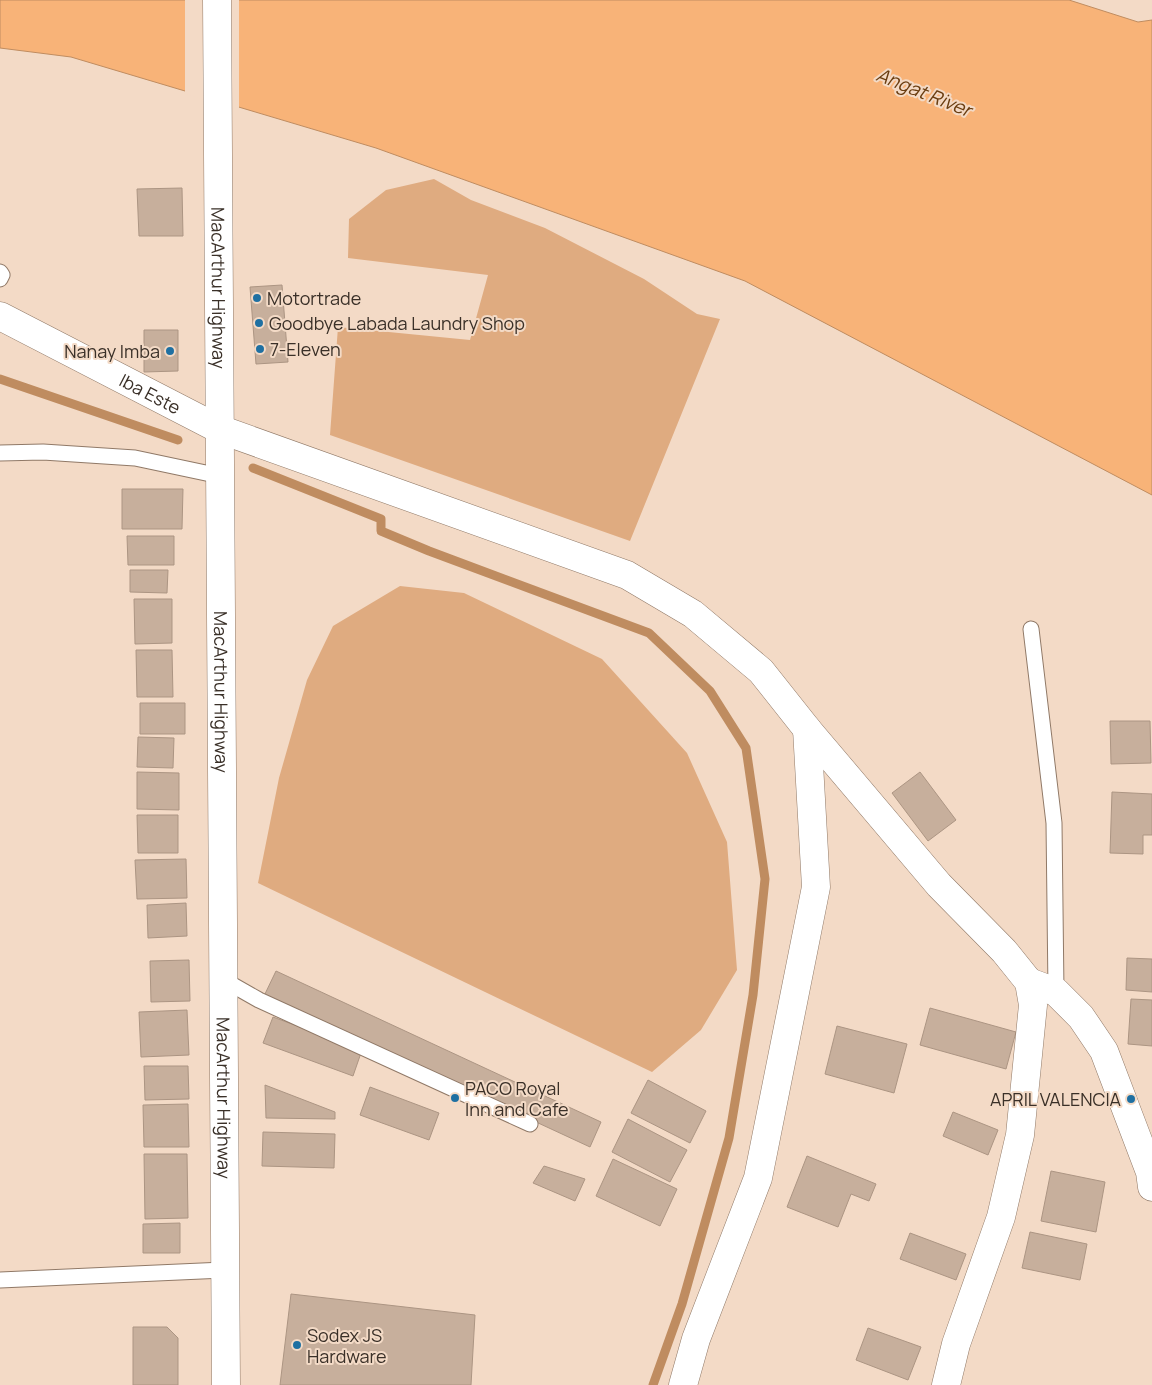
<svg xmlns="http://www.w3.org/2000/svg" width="1152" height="1385" viewBox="0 0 1152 1385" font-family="Manrope,sans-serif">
<rect width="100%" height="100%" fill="#f3dac6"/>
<path fill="#dfab80" d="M434 179 471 200 545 228 644 279 697 314 720 319 630 541 330 435 338 327 470 340 488 275 348 258 349 219 386 190Z
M400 586 464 593 602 659 687 753 727 842 737 970 701 1030 652 1072 258 883 279 778 307 680 333 626Z"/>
<path fill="#f8b378" stroke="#bf8c60" d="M0 0H1069L1138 22 1152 20V495L745 281 376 148 71 57 0 48Z"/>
<path fill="#f3dac6" d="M185 0H239V110L185 94Z"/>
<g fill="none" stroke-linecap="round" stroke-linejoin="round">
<path stroke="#bf8c60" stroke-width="9" d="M0 379 178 440
M253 468 381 519V531L429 551 649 633 710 691 746 748 765 879 753 995 729 1138 682 1304 653 1385"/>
</g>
<path fill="#c7af9c" stroke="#ac9583" d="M182 188 183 236H139L137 189Z
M282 285 288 362 256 364 250 287Z
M144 330H178V371L144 372Z
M122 489H183L182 529H122Z
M127 536H174V565H128Z
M130 570H168L167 593 130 592Z
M134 599H172V643L135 644Z
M136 650H172L173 697H137Z
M140 703H185V734H140Z
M1110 721H1150L1151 763 1111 764Z
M138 737 174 738 173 768 137 767Z
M137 772 179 773V810L137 809Z
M920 772 956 820 928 841 892 793Z
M1112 792 1152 794V835H1143V854L1110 853Z
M137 815H178V853H138Z
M186 859 187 898 137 899 135 860Z
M186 903 187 936 148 938 147 905Z
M1127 958 1152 959V992L1126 990Z
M189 960 190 1001 151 1002 150 961Z
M276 971 601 1122 590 1147 264 996Z
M1131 999 1152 1000V1046L1128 1044Z
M930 1008 1016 1032 1006 1069 920 1045Z
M187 1010 189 1055 141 1057 139 1012Z
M273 1017 362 1050 353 1076 263 1043Z
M837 1026 907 1044 894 1093 825 1074Z
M144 1066H188L189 1099 145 1100Z
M648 1080 706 1111 690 1143 631 1113Z
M265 1085 335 1112V1119L266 1118Z
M370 1087 439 1113 429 1140 360 1115Z
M188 1104 189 1147H144L143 1105Z
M953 1112 998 1130 988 1155 943 1136Z
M628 1119 687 1150 670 1182 612 1152Z
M263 1132 335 1134 334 1168 262 1166Z
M144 1154H187L188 1218 145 1219Z
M807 1156 876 1184 869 1201 851 1194 838 1227 787 1207Z
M613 1159 677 1189 660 1226 596 1196Z
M544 1166 585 1179 575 1201 533 1183Z
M1051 1171 1105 1182 1096 1232 1041 1221Z
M180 1223V1253H143V1224Z
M1030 1232 1087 1244 1080 1280 1022 1268Z
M910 1233 966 1254 956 1280 900 1259Z
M291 1294 475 1315 471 1385H280Z
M133 1327H167L178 1338V1385H133Z
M868 1328 921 1347 908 1380 856 1360Z"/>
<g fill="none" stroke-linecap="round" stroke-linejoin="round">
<defs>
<path id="lane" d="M0 272 2 275 0 279
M0 453 43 452 135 458 220 476
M1031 629 1054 823 1056 992
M222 979 259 1000 530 1124
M0 1280 224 1270"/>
<path id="street" d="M1029 982 1056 992 1081 1017 1104 1051 1150 1172 1152 1187
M683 1385 696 1339 758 1178 816 887 807 729"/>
<g id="secondary">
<path id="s1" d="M0 316 219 429 627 575 693 614 761 671 807 729 939 885 1004 951 1029 982 1033 1005 1020 1135 1001 1217 956 1344 946 1385"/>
</g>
<g id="highway">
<path id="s2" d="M217 0 226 1385"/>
</g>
</defs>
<use href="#lane" stroke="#907967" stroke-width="17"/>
<use href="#street" stroke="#907967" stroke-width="29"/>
<use href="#secondary" stroke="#907967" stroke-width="29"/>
<use href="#highway" stroke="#907967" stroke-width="29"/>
<use href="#lane" stroke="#fff" stroke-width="15"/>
<use href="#street" stroke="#fff" stroke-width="28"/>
<use href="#secondary" stroke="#fff" stroke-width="28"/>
<use href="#highway" stroke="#fff" stroke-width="28"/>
</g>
<g fill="#1f70a2" stroke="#f3dac6" stroke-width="2">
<circle cx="257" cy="298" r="5"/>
<circle cx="259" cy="323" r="5"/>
<circle cx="260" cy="349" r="5"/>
<circle cx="170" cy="351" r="5"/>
<circle cx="455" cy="1098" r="5"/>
<circle cx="1131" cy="1099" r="5"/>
<circle cx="297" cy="1345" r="5"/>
</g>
<g text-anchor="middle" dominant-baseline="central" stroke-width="4" stroke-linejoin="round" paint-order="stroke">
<g font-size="18" fill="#3a3028" stroke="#f3dac6">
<text stroke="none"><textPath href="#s2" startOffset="288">MacArthur Highway</textPath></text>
<text stroke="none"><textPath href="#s1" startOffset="169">Iba Este</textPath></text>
<text stroke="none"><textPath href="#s2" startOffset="692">MacArthur Highway</textPath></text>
<text stroke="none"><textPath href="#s2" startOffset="1098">MacArthur Highway</textPath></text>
</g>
<g font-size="18" fill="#3a3028" stroke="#f3dac6" text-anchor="start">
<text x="267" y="298">Motortrade</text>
<text x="269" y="323">Goodbye Labada Laundry Shop</text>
<text x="270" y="349">7-Eleven</text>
<text x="160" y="351" text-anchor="end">Nanay Imba</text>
<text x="465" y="1088">PACO Royal<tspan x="465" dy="21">Inn and Cafe</tspan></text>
<text x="1121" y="1099" text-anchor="end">APRIL VALENCIA</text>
<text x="307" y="1335">Sodex JS<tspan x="307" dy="21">Hardware</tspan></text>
</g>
<g font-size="19" font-style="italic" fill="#6a3d10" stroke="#f3dac6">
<text transform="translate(924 92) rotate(22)">Angat River</text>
</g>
</g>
</svg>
